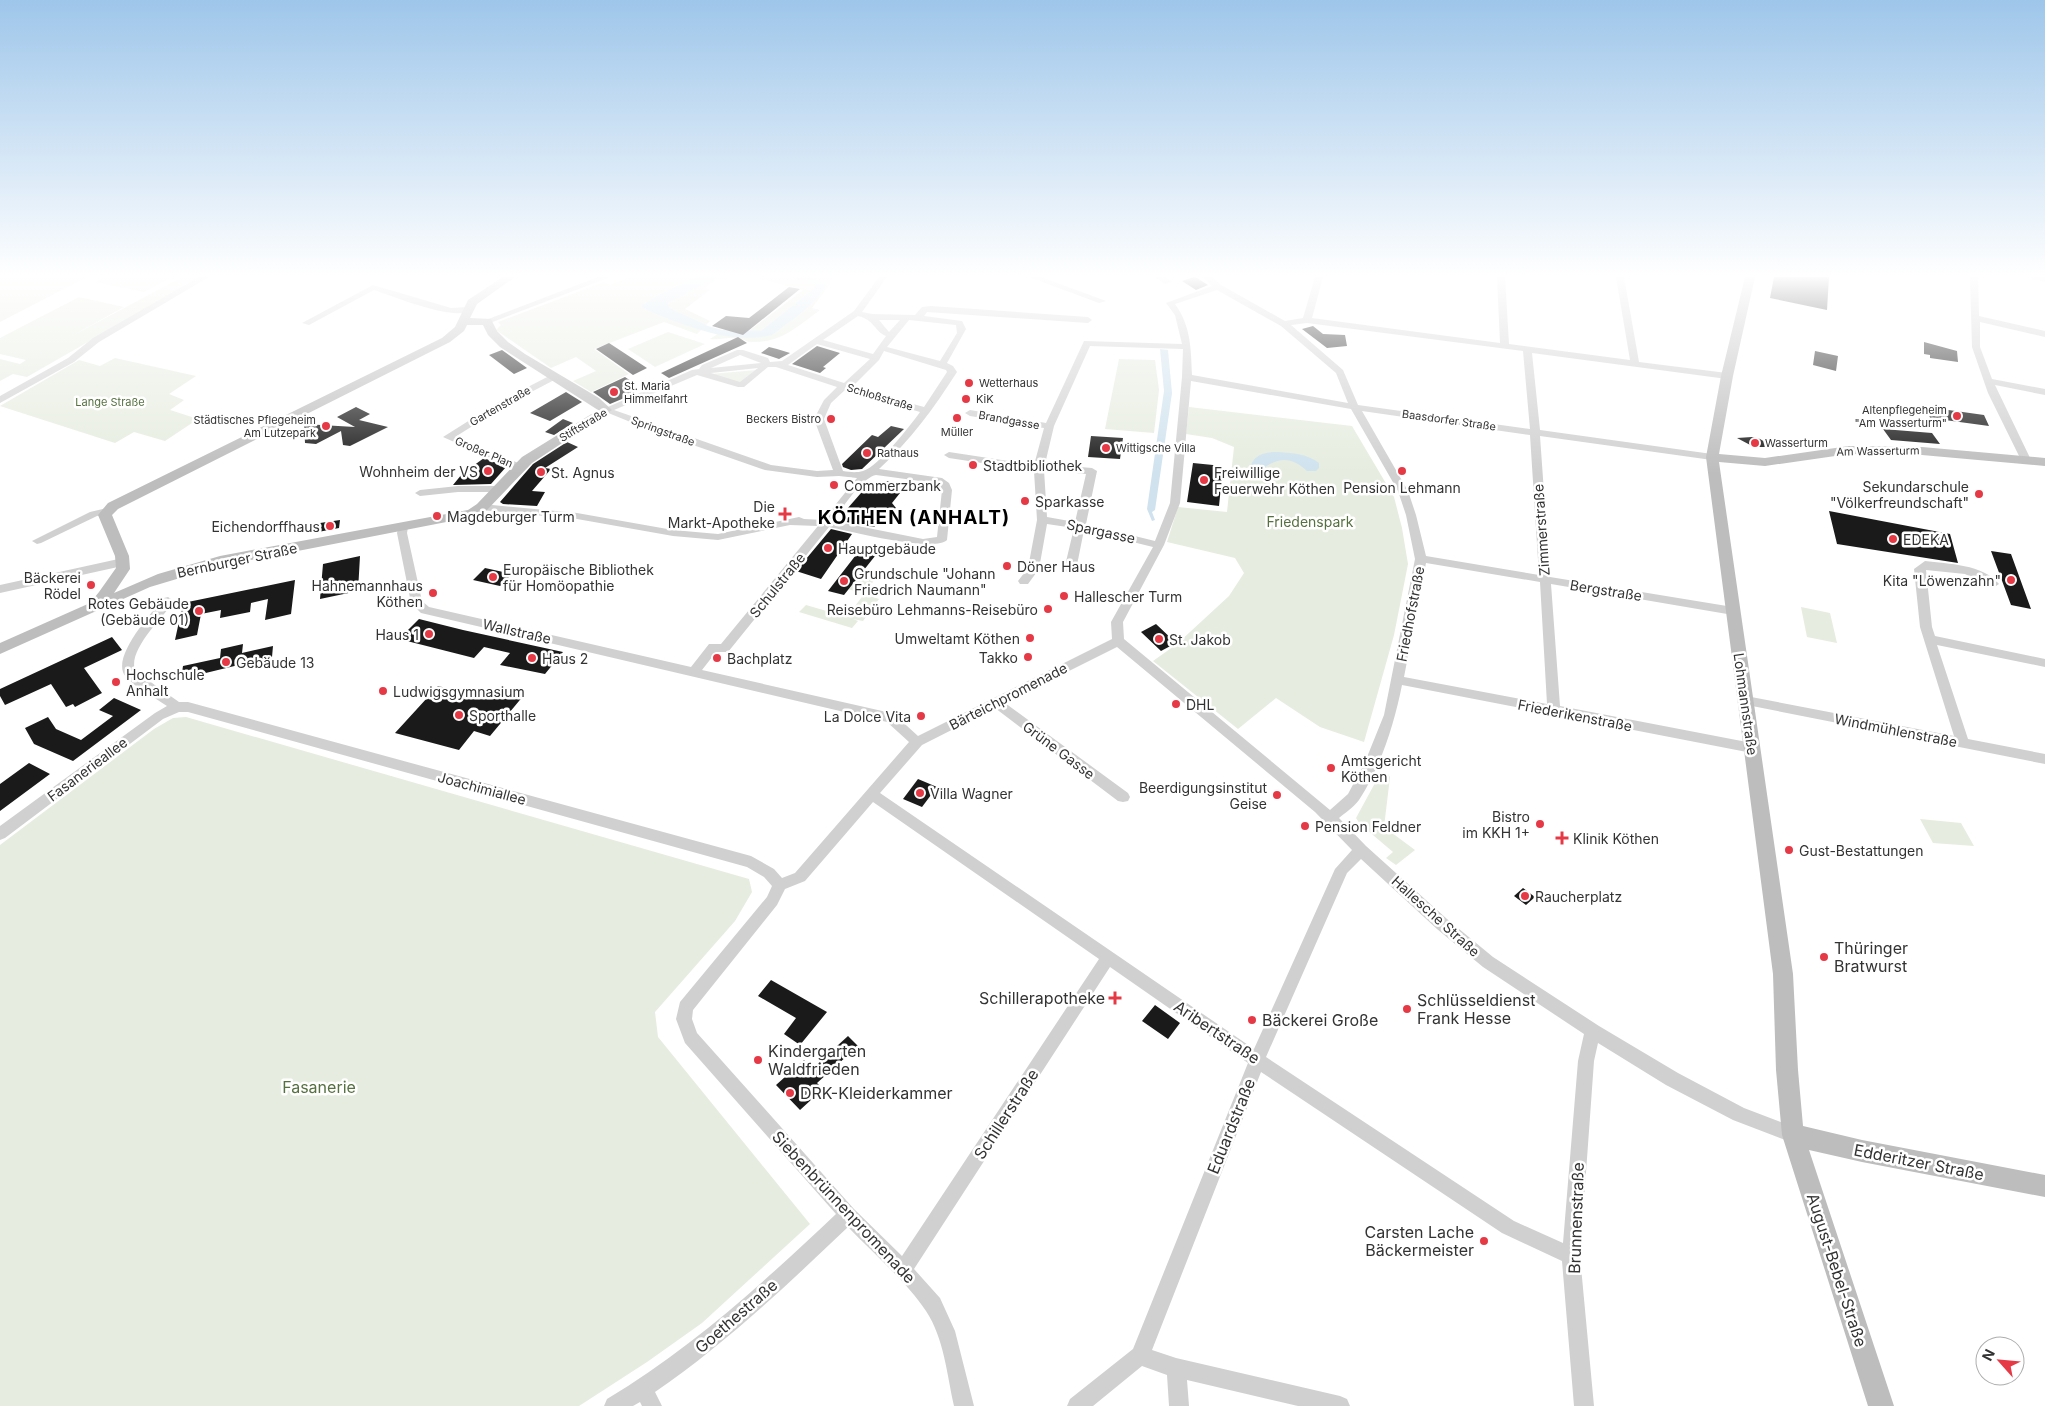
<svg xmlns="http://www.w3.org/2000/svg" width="2045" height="1406" viewBox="0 0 2045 1406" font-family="Inter,sans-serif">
<rect width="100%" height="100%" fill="#fff"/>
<path fill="#e6ecdf" d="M0 277H87L0 322Z
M105 277H172L144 292 95 282Z
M182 277H201L27 377 13 374 0 381V359L20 364 26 360 0 354V338L79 297 124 307 70 337Z
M630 277H730L725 280 717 279 704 288 710 290 685 309 710 321 697 334 664 322 594 349 629 374 591 392 573 381 596 371 576 357 551 368 496 330 501 325 498 322 604 282 610 285Z
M753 277H830V284L812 308 820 310C798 326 781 343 752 342 746 342 742 338 737 338 728 337 720 340 710 339L730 326 749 331 803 290Z
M668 332 705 344 655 367 628 349Z
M115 358 196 376 169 394 184 400 170 410 198 419 165 441 134 432 115 443 0 406 79 360 100 366Z
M1119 359 1155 360 1159 390 1154 433 1105 429Z
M757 370 740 383 710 374Z
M1189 407 1352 426 1394 497 1402 528 1408 564 1394 635 1364 742 1320 727 1276 698 1238 729 1153 661 1177 644 1229 596 1244 573 1235 558 1167 542 1178 507 1227 512 1234 447 1212 438 1186 434Z
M860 575 875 579 864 594 879 599 863 621 853 619 858 621 852 628 799 612 806 605 847 617 864 594 848 589Z
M1801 607 1830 613 1837 643 1807 637Z
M186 717 749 879 752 892 735 921 655 1012 658 1037 810 1224 702 1323 647 1362 579 1406H0V845L154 729 173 718Z
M1381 772 1388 774 1390 777 1384 827 1415 850 1396 865 1386 858 1393 852 1360 824 1356 818Z
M1920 819 1961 823 1974 846 1933 843Z"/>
<path fill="#cfe2ee" d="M696 277H718L668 303 669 308 708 326 722 330 761 331 815 288 814 283 789 277H811L826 285C815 306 791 320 772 335 736 343 703 332 669 319 660 315 649 312 641 306L657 296Z
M1160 349 1168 350 1172 393 1155 510 1152 512 1155 520 1152 521 1147 509 1164 391Z
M1279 452C1292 453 1308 454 1319 463V468L1316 471H1307C1296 461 1285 456 1270 464 1266 466 1264 468 1259 470L1251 465C1256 453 1267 452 1279 452Z"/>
<path fill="#1a1a1a" d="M1194 277 1197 278 1208 285 1196 290 1182 281Z
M1774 277H1829L1827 310 1770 298Z
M789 287 800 289 743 335 712 326 726 316 749 318Z
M1313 326 1323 334 1345 335 1347 346 1327 348 1302 329Z
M738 337 747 343 669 378 661 373Z
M1924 342 1957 351 1958 362 1930 358V355L1924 354Z
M609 343 647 368 633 375 596 349Z
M817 346 840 353 823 367 826 368 820 373 792 364Z
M769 347 777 349 790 353 779 359 761 353Z
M502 350 509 355 527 368 514 374 489 355Z
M1815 351 1838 356 1836 371 1813 365Z
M625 377 634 383 632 389 637 391 629 396 610 404 593 392Z
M566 392 582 402 550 421 530 413Z
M356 407 370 414 359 420 388 427 350 446 343 445 341 431 316 444 305 443 304 424 355 427 337 417Z
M1927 407 1984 415 1989 426 1930 418Z
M563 419 573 423 554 435 545 432Z
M891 426 904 429 862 469 851 470 843 467 842 464 872 435 878 437Z
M1883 429 1932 433 1940 444 1891 440Z
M1091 436 1123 438 1120 459 1088 457Z
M1752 437 1760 439 1773 447H1754L1737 438Z
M567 442 578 447 545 468 551 469 532 491 545 492 537 506 503 504 500 502 533 464Z
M484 458 506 467 491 484 453 485 462 474Z
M1193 463 1223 466 1219 506 1187 502Z
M889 481 895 485 900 493 892 503 896 508 887 511 890 515 884 517 874 527 841 521V519L862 514 847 509 868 485 872 486 880 482Z
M1829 511 1950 534 1958 563 1837 544Z
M340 520 339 528 318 532 320 523Z
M831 529 852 534 821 579 796 571Z
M859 551 875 556 844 595 828 591Z
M1991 551 2011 554 2031 609 2011 605Z
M360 556 358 591 320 599 323 564Z
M485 568 512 574 500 586 473 580Z
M295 580 291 614 265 620 268 599 251 603 250 612 220 618 221 610 201 614 197 635 175 640 183 603Z
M419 619 463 630 563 652 545 674 500 665 510 653 484 647 474 658 399 639Z
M1156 624 1176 643 1161 651 1141 632Z
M112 637 122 650 84 668 102 693 75 707 73 704 66 707 51 684 5 705 0 696V689Z
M243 644 242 653 273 646 272 657 181 679 183 666 220 658 221 649Z
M438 686 489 699 498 689 524 695 490 736 474 731 459 750 395 733Z
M114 698 141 710 73 761 34 744 25 728 48 717 56 729 81 740 113 716 99 710Z
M29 763 50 774 0 811V784Z
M918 779 937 787 922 807 903 799Z
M1523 888 1535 897 1526 905 1514 896Z
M771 980 827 1012 800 1045 784 1034 796 1018 758 996Z
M1155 1005 1180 1023 1168 1039 1142 1021Z
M848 1036 858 1046 817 1083 823 1089 800 1110 776 1085 804 1060 813 1068Z"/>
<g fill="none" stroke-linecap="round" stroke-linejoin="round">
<path fill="#d0d0d0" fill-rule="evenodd" d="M199 277H209L99 342 74 362 0 403V396L68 358 93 338Z
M598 277H610L490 323 483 321Z
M879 277H887L862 312 872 314 915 315 922 307 931 306 1088 317 1092 320 1088 323 927 312 924 316 962 321 966 329 947 363 953 366 957 372C934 408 910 441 879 469L942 478 949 483 952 490 947 540C935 553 849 531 829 527L728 652H716L702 670 891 713 895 715 918 736 1112 639 1111 622 1153 547 1084 530 1076 570 1070 574 1064 570 1074 528 1047 524 1039 569 1028 584H1020L1018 581 1028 568 1037 520 1034 471 949 458 944 455 949 452 1034 465 1044 428 970 416 965 413 970 410 1046 423 1084 341 1182 344 1175 315 1166 303 1212 286 1203 277H1212L1221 285 1285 321 1303 318 1315 277H1323L1312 318 1500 343 1497 277H1505L1509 344 1630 360 1616 277H1624L1639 362 1727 373 1732 376 1727 379 1532 353 1540 430 1712 454 1717 457 1712 460 1540 436 1550 577 1733 607 1739 611 1733 615 1551 584 1560 706 1752 743 1757 745 1758 748 1757 751 1752 753 1402 685C1394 725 1381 766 1359 800 1354 807 1345 813 1339 818L1366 846 1447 919 1493 957 1599 1026 1678 1073 1744 1108 1799 1129 1801 1135 1799 1141 1793 1143 1733 1120 1666 1085 1598 1043 1594 1061 1580 1256 1594 1406H1574L1562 1261 1502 1233 1261 1072 1152 1350 1176 1358 1340 1396 1347 1399 1350 1406H1298L1187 1380 1189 1406H1169L1167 1375 1142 1366 1093 1406H1067L1070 1399 1133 1349 1248 1063 1110 967 914 1269 940 1298 955 1331 974 1406H954C947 1375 944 1338 926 1311 906 1281 873 1253 848 1227 786 1286 725 1344 655 1392L662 1406H642L640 1402 633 1406H604L607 1399C692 1348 764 1282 836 1214L685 1043 676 1019 680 1002 767 897 772 886 764 877 747 867 188 712H179L163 719 5 838 0 840V826L155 713 167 706C154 697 137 689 126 677 109 659 152 612 164 598L168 597 174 601C162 619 128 649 135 671L179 702H188L751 856 774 869 782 878 795 873 909 742 887 722 421 613 411 603 397 533 399 525 403 524 408 527 407 533 422 601 429 607 691 667 709 644H721L818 526 790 525 718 540 673 536 577 519 482 510 477 507 482 504 577 513 673 530 718 534 799 517 804 519 823 520 857 478 839 476 817 477 765 470 650 430 601 410 692 370 699 369 702 365 737 350H743L768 358 770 362 782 361 854 311ZM1217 290 1281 326 1336 373 1348 403 1192 375C1191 349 1191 326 1175 304ZM858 316C875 320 874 331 886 336L873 354 823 340ZM879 320H900L889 332ZM909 320 956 325 957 333 940 361 887 347ZM1307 323 1523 351 1530 429 1358 405 1343 370 1291 325ZM817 344 870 359 844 383 788 365ZM1090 346 1183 349 1182 377 1170 503 1155 541 1086 524 1097 471 1092 468 1045 464 1054 426ZM884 351 946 370 947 372 924 407 852 387 879 360ZM740 355 761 363 711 368ZM768 367H776L837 387 824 400 814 419 833 470 817 471 771 465 614 410 697 375 738 387H744ZM758 368 740 382 711 373ZM1191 381 1351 409 1398 491 1406 515 1415 559 1384 715 1365 762 1348 794 1330 810 1124 639 1123 622 1164 545 1180 503ZM845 390 920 412C910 426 878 467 863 471 856 473 850 472 843 471L824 419 831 403ZM1362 411 1530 435 1539 575 1426 556 1416 515 1408 491ZM1044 470 1086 474 1075 522 1047 517ZM876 475 935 483 942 490 937 537 923 539 833 521C842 509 861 478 876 475ZM1426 563 1540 582 1547 704 1404 677ZM1117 647 1315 812 1352 850 1335 869 1254 1049 880 793 922 745 995 708 1118 801 1123 802 1128 801 1130 797 1128 793 1005 703ZM873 802 1099 959 902 1256 854 1209 697 1033 692 1019 693 1010 777 905 785 889 805 881ZM1361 859 1437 929 1483 967 1584 1034 1578 1061 1563 1243 1514 1221 1266 1057 1347 873Z
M1029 277H1041L1106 301 1099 303Z
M1155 277H1165L1172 282 1165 284Z
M1970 277H1978L1979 316 2045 331V337L1980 322V347L1992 379 2045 389V395L1995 385 2031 460 2030 462 2026 463 2021 460 1988 393 1972 347Z
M2031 277H2045V282L2032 279Z
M373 285 451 308 467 307 471 310C455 322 393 296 374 290L309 325 302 323Z
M553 374 556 375V379L503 407 455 437 523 465V469H515L443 437 497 403Z
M458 486H498L503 489 498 492H458L420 496 415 493 420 490Z
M107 508 112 511 111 513 97 516 41 543 37 544 32 541 90 512Z
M123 558 127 559 129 562 127 565 0 593V585Z
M1925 561C1948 564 1983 564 1999 584L1993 588 1965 574 1926 570 1932 627 1935 636 2045 659V667L1937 645 1968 739 2045 754V764L1742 704 1740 701 1742 698 1746 696 1954 736 1920 627 1914 569Z"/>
<path fill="#bdbdbd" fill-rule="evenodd" d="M503 277H515L477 304 470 318 491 319 497 331 508 342 525 354 599 398 612 410 532 463 487 510 472 517 220 566 150 587 0 654V643L90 603 99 592 116 568 115 556 98 515 108 503 442 338 455 327 468 300ZM467 325H483L488 335 500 347 598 410 522 457 477 504 468 510 220 556 158 574 114 593 130 569 129 556 112 515 118 509 450 342 464 331Z
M1745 277H1755L1733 376 1719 454 1765 458 1849 446 1922 447 2045 458V466L1922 455 1849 454 1765 466 1719 462 1793 974 1798 1070 1803 1126 1862 1140 2045 1175V1197L1862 1162 1809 1150 1894 1406H1868L1782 1135 1776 1070 1773 974 1706 457 1721 376Z"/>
</g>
<linearGradient id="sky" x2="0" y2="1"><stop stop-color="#9ec6ea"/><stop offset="0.58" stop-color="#fff"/><stop offset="1" stop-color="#fff" stop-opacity="0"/></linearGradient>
<rect width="2045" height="474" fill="url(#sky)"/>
<g fill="#e63946" stroke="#fff" stroke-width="2">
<circle cx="969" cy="383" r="5"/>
<circle cx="614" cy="392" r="5"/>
<circle cx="966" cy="399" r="5"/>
<circle cx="1957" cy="416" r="5"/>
<circle cx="957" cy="418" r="5"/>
<circle cx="831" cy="419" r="5"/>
<circle cx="326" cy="426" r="5"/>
<circle cx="1755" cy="443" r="5"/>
<circle cx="1106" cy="448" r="5"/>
<circle cx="867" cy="453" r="5"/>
<circle cx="973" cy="465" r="5"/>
<circle cx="488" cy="471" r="5"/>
<circle cx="1402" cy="471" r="5"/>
<circle cx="541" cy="472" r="5"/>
<circle cx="1204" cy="480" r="5"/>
<circle cx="834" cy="485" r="5"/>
<circle cx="1979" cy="494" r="5"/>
<circle cx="1025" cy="501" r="5"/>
<path d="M782.5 506.5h5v5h5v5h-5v5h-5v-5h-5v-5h5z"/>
<circle cx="437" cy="516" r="5"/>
<circle cx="330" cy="526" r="5"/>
<circle cx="1893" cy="539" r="5"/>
<circle cx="828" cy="548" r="5"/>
<circle cx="1007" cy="566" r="5"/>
<circle cx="493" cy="577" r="5"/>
<circle cx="2011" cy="580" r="5"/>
<circle cx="844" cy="581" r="5"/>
<circle cx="91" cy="585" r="5"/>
<circle cx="433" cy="593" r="5"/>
<circle cx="1064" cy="596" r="5"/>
<circle cx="1048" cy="609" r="5"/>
<circle cx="199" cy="611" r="5"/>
<circle cx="429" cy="634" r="5"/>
<circle cx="1030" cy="638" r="5"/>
<circle cx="1159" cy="639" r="5"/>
<circle cx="1028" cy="657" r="5"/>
<circle cx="532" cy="658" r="5"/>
<circle cx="717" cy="658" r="5"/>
<circle cx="226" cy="662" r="5"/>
<circle cx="116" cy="682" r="5"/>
<circle cx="383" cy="691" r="5"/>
<circle cx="1176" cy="704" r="5"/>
<circle cx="459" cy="715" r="5"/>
<circle cx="921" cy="716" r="5"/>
<circle cx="1331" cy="768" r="5"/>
<circle cx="920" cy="793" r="5"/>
<circle cx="1277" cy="795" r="5"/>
<circle cx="1540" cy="824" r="5"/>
<circle cx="1305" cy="826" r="5"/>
<path d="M1559.5 830.5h5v5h5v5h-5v5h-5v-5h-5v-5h5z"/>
<circle cx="1789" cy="850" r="5"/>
<circle cx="1525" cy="896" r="5"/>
<circle cx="1824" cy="957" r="5"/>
<path d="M1112.5 990.5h5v5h5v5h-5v5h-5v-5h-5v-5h5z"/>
<circle cx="1407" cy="1009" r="5"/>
<circle cx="1252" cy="1020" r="5"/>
<circle cx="758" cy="1060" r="5"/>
<circle cx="790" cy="1093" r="5"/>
<circle cx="1484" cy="1241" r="5"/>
</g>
<g text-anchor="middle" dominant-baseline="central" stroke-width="5" stroke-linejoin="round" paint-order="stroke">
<g font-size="11" fill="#333" stroke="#fff" text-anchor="start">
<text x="979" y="383">Wetterhaus</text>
<text x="624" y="386">St. Maria<tspan x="624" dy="13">Himmelfahrt</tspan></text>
<text x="976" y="399">KiK</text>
<text x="1947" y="410" text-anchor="end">Altenpflegeheim<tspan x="1947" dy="13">"Am Wasserturm"</tspan></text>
<text x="821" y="419" text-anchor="end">Beckers Bistro</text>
<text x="316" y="420" text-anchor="end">Städtisches Pflegeheim<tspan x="316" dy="13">Am Lutzepark</tspan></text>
<text x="957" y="432" text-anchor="middle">Müller</text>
<text x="1765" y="443">Wasserturm</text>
<text x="1116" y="448">Wittigsche Villa</text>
<text x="877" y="453">Rathaus</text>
</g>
<g font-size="11" fill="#333" stroke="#fff">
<text transform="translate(880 397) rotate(17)">Schloßstraße</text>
<text transform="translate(500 406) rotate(-30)">Gartenstraße</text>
<text transform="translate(1009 420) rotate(10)">Brandgasse</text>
<text transform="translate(1449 420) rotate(8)">Baasdorfer Straße</text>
<text transform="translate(583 425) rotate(-31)">Stiftstraße</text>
<text transform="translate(663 431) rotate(20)">Springstraße</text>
<text transform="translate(1878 451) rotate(-1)">Am Wasserturm</text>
<text transform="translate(484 452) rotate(23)">Großer Plan</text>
</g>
<g font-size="11" fill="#56703f" stroke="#fff">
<text x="110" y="402">Lange Straße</text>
</g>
<g font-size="14" fill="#333" stroke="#fff" text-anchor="start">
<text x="983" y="465">Stadtbibliothek</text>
<text x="478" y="471" text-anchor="end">Wohnheim der VS</text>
<text x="551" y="472">St. Agnus</text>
<text x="1214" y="472">Freiwillige<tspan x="1214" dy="16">Feuerwehr Köthen</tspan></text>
<text x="844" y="485">Commerzbank</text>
<text x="1969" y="486" text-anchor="end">Sekundarschule<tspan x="1969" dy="16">"Völkerfreundschaft"</tspan></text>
<text x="1402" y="487" text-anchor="middle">Pension Lehmann</text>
<text x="1035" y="501">Sparkasse</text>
<text x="775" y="506" text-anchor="end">Die<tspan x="775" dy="16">Markt-Apotheke</tspan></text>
<text x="447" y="516">Magdeburger Turm</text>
<text x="320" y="526" text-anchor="end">Eichendorffhaus</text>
<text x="1903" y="539">EDEKA</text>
<text x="838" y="548">Hauptgebäude</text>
<text x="1017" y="566">Döner Haus</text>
<text x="503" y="569">Europäische Bibliothek<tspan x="503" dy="16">für Homöopathie</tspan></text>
<text x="854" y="573">Grundschule "Johann<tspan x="854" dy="16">Friedrich Naumann"</tspan></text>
<text x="81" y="577" text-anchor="end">Bäckerei<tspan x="81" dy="16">Rödel</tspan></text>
<text x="2001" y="580" text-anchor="end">Kita "Löwenzahn"</text>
<text x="423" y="585" text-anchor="end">Hahnemannhaus<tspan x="423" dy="16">Köthen</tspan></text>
<text x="1074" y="596">Hallescher Turm</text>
<text x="189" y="603" text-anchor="end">Rotes Gebäude<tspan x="189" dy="16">(Gebäude 01)</tspan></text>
<text x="1038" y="609" text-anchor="end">Reisebüro Lehmanns-Reisebüro</text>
<text x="419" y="634" text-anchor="end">Haus 1</text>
<text x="1020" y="638" text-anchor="end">Umweltamt Köthen</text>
<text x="1169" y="639">St. Jakob</text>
<text x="1018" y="657" text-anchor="end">Takko</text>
<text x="542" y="658">Haus 2</text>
<text x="727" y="658">Bachplatz</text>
<text x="236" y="662">Gebäude 13</text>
<text x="126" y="674">Hochschule<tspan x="126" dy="16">Anhalt</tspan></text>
<text x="393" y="691">Ludwigsgymnasium</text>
<text x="1186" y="704">DHL</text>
<text x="469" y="715">Sporthalle</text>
<text x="911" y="716" text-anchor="end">La Dolce Vita</text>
<text x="1341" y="760">Amtsgericht<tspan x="1341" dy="16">Köthen</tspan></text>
<text x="1267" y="787" text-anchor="end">Beerdigungsinstitut<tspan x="1267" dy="16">Geise</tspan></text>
<text x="930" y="793">Villa Wagner</text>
<text x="1530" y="816" text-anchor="end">Bistro<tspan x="1530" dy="16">im KKH 1+</tspan></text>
<text x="1315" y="826">Pension Feldner</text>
<text x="1573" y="838">Klinik Köthen</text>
<text x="1799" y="850">Gust-Bestattungen</text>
<text x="1535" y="896">Raucherplatz</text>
</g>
<g font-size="14" fill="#56703f" stroke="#fff">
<text x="1310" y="521">Friedenspark</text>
</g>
<g font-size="14" fill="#333" stroke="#fff">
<text transform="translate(1541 530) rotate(-94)">Zimmerstraße</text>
<text transform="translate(1101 531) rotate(12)">Spargasse</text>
<text transform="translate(237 560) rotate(-12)">Bernburger Straße</text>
<text transform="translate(777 585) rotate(-51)">Schulstraße</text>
<text transform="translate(1606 590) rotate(9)">Bergstraße</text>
<text transform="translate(1410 614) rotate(-79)">Friedhofstraße</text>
<text transform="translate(517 631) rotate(13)">Wallstraße</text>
<text transform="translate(1008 696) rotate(-27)">Bärteichpromenade</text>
<text transform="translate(1746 704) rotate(82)">Lohmannstraße</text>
<text transform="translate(1575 715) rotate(11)">Friederikenstraße</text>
<text transform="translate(1896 730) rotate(11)">Windmühlenstraße</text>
<text transform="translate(1059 750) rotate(37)">Grüne Gasse</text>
<text transform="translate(87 769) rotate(-37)">Fasanerieallee</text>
<text transform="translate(482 788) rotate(15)">Joachimiallee</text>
<text transform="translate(1436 916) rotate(42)">Hallesche Straße</text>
</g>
<g font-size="16" fill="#333" stroke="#fff" text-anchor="start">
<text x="1834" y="948">Thüringer<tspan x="1834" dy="18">Bratwurst</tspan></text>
<text x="1105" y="998" text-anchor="end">Schillerapotheke</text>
<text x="1417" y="1000">Schlüsseldienst<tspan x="1417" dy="18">Frank Hesse</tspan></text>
<text x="1262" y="1020">Bäckerei Große</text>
<text x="768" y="1051">Kindergarten<tspan x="768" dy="18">Waldfrieden</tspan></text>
<text x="800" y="1093">DRK-Kleiderkammer</text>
<text x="1474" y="1232" text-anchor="end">Carsten Lache<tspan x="1474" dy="18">Bäckermeister</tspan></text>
</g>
<g font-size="16" fill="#333" stroke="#fff">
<text transform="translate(1217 1032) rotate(34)">Aribertstraße</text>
<text transform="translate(1006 1114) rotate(-57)">Schillerstraße</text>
<text transform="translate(1231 1126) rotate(-68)">Eduardstraße</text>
<text transform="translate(1919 1162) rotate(11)">Edderitzer Straße</text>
<text transform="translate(844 1207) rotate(47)">Siebenbrünnenpromenade</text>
<text transform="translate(1576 1218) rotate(-88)">Brunnenstraße</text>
<text transform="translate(1837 1270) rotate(72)">August-Bebel-Straße</text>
<text transform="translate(736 1316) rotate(-41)">Goethestraße</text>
</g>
<g font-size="16" fill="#56703f" stroke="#fff">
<text x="319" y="1087">Fasanerie</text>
</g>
<g font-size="19" font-weight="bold" letter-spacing="1" fill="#000" stroke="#fff">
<text x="914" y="517">KÖTHEN (ANHALT)</text>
</g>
</g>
<g transform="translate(2000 1361) rotate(297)"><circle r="24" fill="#ffffff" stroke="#adadad"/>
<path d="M0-4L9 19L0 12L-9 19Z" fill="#e63946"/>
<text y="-8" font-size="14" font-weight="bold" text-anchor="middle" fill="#333333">N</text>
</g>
</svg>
